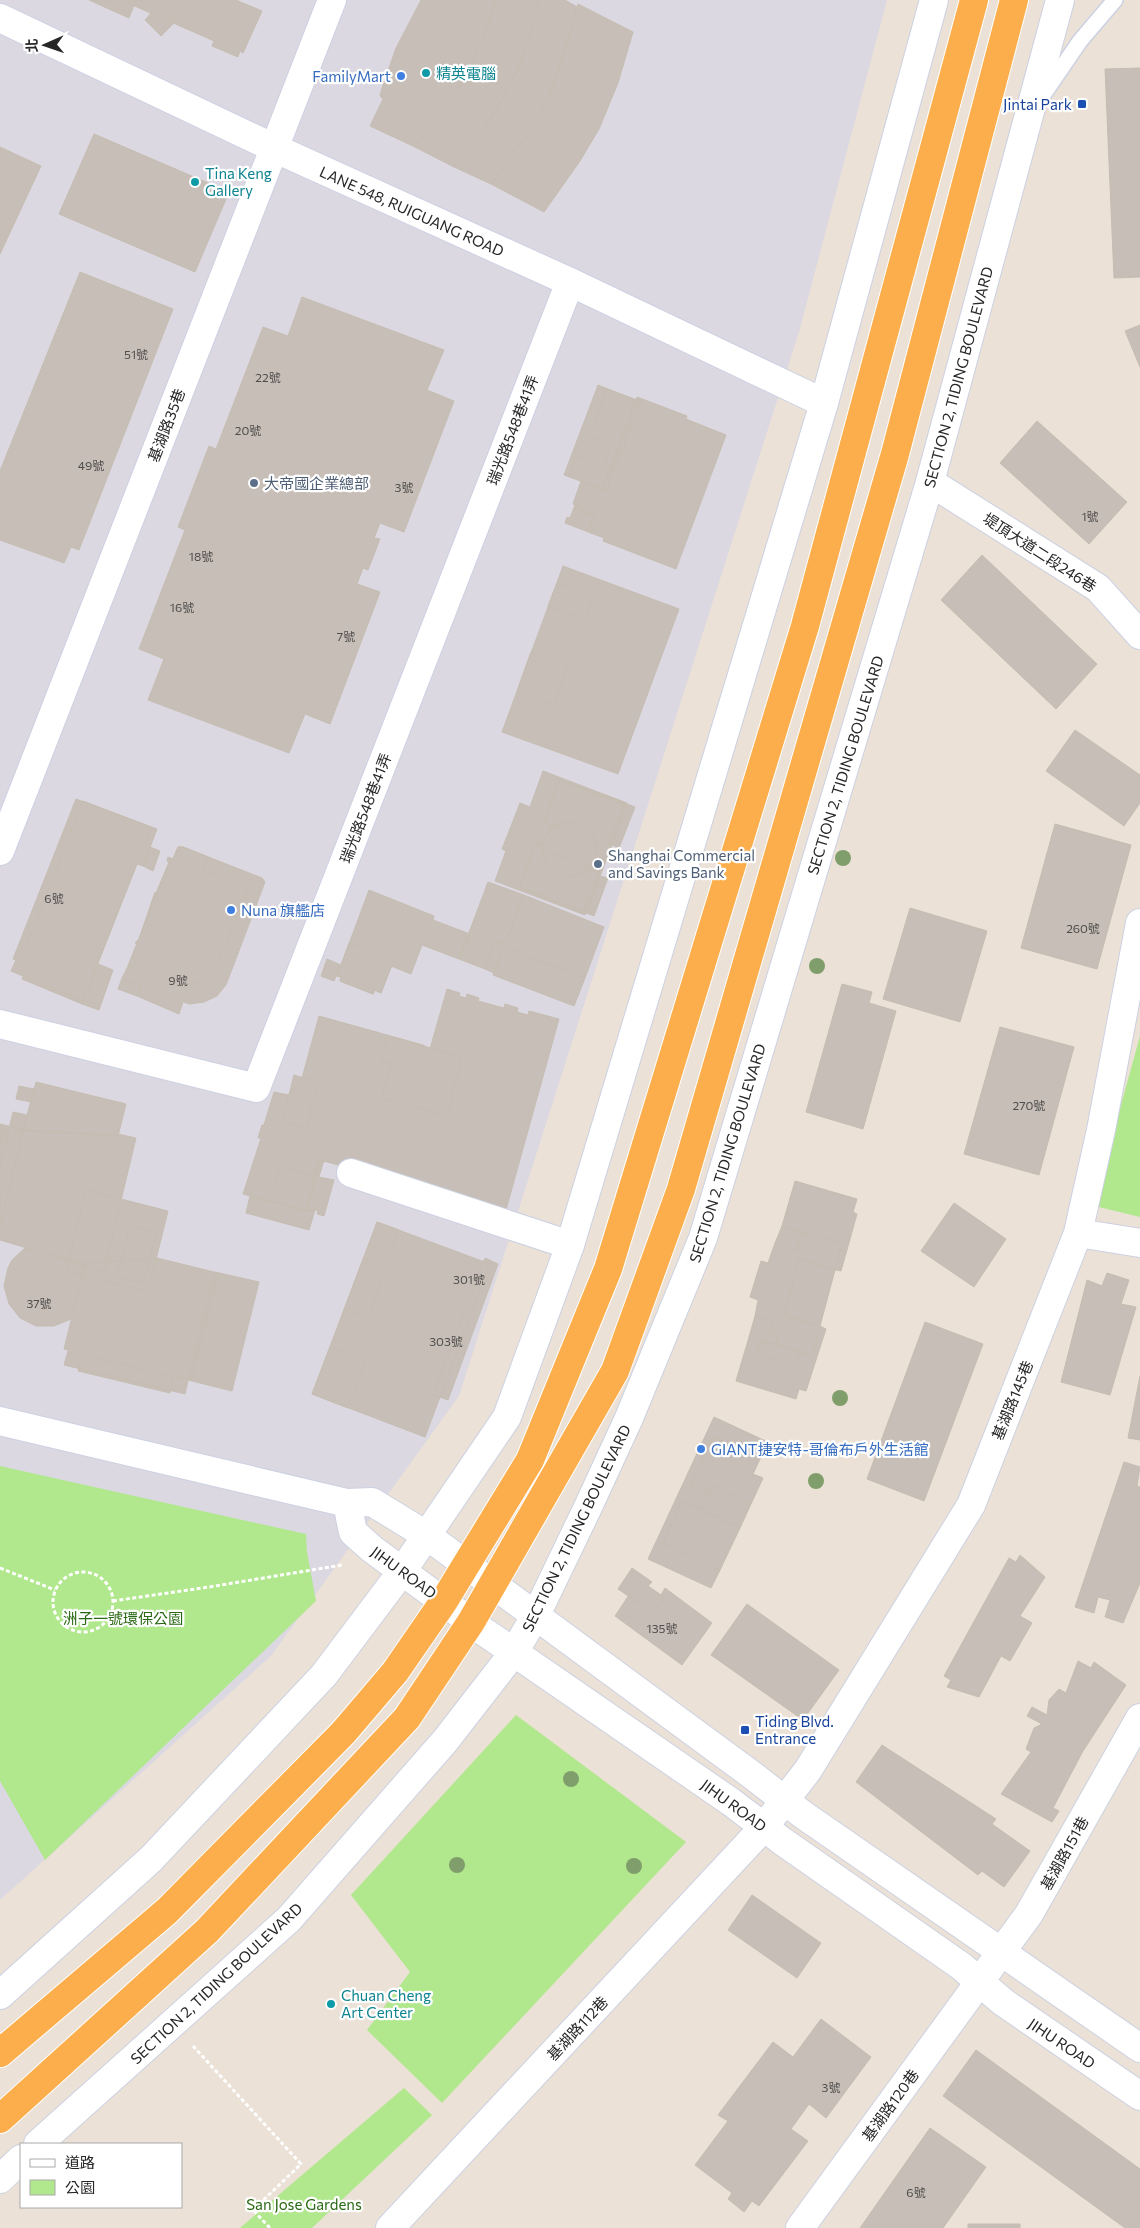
<svg xmlns="http://www.w3.org/2000/svg" width="1140" height="2228" viewBox="0 0 1140 2228" font-family="Commissioner,'Noto Sans TC',sans-serif">
<rect width="100%" height="100%" fill="#ebe1d6"/>
<path fill="#dbd8e2" d="M0 0H887L799 332 459 1396 271 1656 0 1900Z"/>
<path fill="#b1e78d" d="M1140 1036V1217L1099 1207 1095 1199Z
M0 1466 306 1534 307 1552 316 1601 45 1860 0 1781Z
M516 1715 686 1842 442 2103 367 2030 410 1972 351 1895Z
M404 2088 432 2115 312 2228H240Z"/>
<path fill="#c6beb7" stroke="#c6bdb1" d="M89 0H136L129 18Z
M129 0H236L262 11 243 53 240 51 238 57 212 46 214 41 128 3Z
M421 0H496L482 41 460 86 432 128 429 127 415 147 370 126 383 99 380 96 382 88 396 48Z
M496 0H539L532 25 534 27 520 65 497 109 480 135 477 136 454 167 415 147 429 127 432 128 460 86 482 41Z
M539 0H565L577 7 557 77 543 108 526 136 491 184 454 167 486 126 511 83 528 46Z
M159 4 176 21 161 36 145 20Z
M578 4 633 32 618 83 599 129 580 161 544 212 491 184 526 136 543 108 557 77Z
M1140 68V277L1114 278 1105 69Z
M94 134 229 192 195 272 59 214Z
M0 147 41 166 0 254Z
M80 272 173 309 79 550 71 547 64 563 0 540V471Z
M302 297 444 350 427 390 454 401 404 532 380 523 374 538 380 539 368 570 363 568 357 584 380 592 330 724 305 714 289 753 148 700 164 659 139 649 185 530 178 527 209 446 216 449 263 327 288 336Z
M1140 325V367L1125 331Z
M598 385 636 400 603 489 564 475Z
M607 389 642 402 639 408 637 407 624 443 626 444 623 449 621 448 608 485 609 486 607 491 568 476 576 456 604 467 612 445 589 436Z
M637 397 687 416 686 419 726 435 676 569 603 541 604 538 591 533 593 527 590 526 594 516 580 510 581 507 573 504 581 481 603 489Z
M1037 421 1127 502 1089 544 1000 463Z
M575 505 581 507 580 510 594 516 590 526 593 527 591 533 565 523 567 517 570 518Z
M982 555 1097 664 1056 709 941 600Z
M563 566 679 609 618 774 502 732Z
M557 583 593 597 585 620 548 606Z
M531 652 568 666 554 705 517 691Z
M1075 730 1140 775V803L1124 826 1046 771Z
M543 771 627 803 585 915 495 881 506 851 502 849 520 803 530 807Z
M560 780 624 805 608 846 558 826 557 828 543 822Z
M560 780 635 807 619 848 612 845 600 876 608 878 594 916 519 887 536 843 543 846 545 838 554 827 543 822Z
M76 799 157 829 143 866 137 864 83 1001 11 971 16 960 13 959Z
M83 801 151 827 82 1004 22 979 28 966 20 962Z
M543 849a27 27 0 1 1 54 0a27 27 0 1 1-54 0Z
M1055 824 1131 845 1097 969 1021 948Z
M536 843 550 849 549 852 600 872 583 913 519 887Z
M150 847 160 851 153 871 143 866Z
M178 847H183L208 857 202 870 243 885 248 892 211 977 203 983H192L190 989 128 966 171 858 173 859Z
M178 847H183L262 878 265 882 226 985 217 996 204 1002 190 1004 183 1002 179 1014 137 996 141 985 122 978 128 966 137 944 135 943 139 939 155 892 156 893 169 862 167 861 168 857 173 859Z
M488 882 524 895 505 944 496 941 485 969 459 959Z
M369 890 434 916 433 920 470 934 459 959 422 945 411 974 391 966 381 993 375 990 373 994 340 981 341 977 337 976Z
M524 895 604 927 585 978 504 947 494 973 485 969 496 941 505 944Z
M910 908 987 931 960 1022 883 999Z
M349 943 394 960 381 993 375 990 373 994 340 981 341 977 337 976Z
M504 947 585 978 574 1006 493 975Z
M327 959 341 965 334 981 321 976Z
M98 964 113 970 99 1010 82 1004Z
M122 978 141 985 137 996 118 989Z
M842 984 872 992 869 1003 896 1011 863 1129 806 1112Z
M447 989 460 993 459 996 466 998 467 994 479 998 478 1001 504 1008 505 1004 518 1008 517 1012 528 1015 529 1011 559 1019 506 1210 479 1203 480 1199 469 1196 468 1199 455 1195 456 1192 429 1185 386 1178 320 1160 306 1211 243 1194 261 1138H258L262 1125H264L274 1092 289 1095 302 1078 319 1016 423 1045 430 1049Z
M1000 1027 1074 1047 1039 1175 964 1154Z
M388 1036 462 1057 447 1116 382 1098 391 1064 381 1062Z
M294 1075 320 1083 314 1101 311 1100 309 1107 312 1109 307 1128 282 1122Z
M36 1082 126 1104 118 1136 23 1130Z
M19 1086 34 1089 31 1102 16 1099Z
M13 1112 27 1115 0 1227V1166Z
M0 1124 4 1125 0 1144Z
M4 1125 23 1130 118 1136V1134L136 1138 104 1271 0 1240V1144Z
M320 1160H324L319 1177 334 1180 324 1216 317 1214 318 1210 306 1211Z
M280 1167 315 1176 306 1211 271 1201Z
M795 1181 857 1199 853 1212 857 1214 841 1271 835 1270 842 1244 782 1226Z
M86 1190 168 1211 148 1292 66 1271Z
M250 1196 306 1211 315 1210 309 1230 246 1213Z
M954 1203 1006 1239 974 1287 921 1251Z
M377 1222 399 1230 390 1254 369 1246Z
M377 1222 490 1264 425 1437 312 1394Z
M130 1226 156 1232 144 1283 117 1277Z
M782 1226 802 1232 796 1251 775 1243Z
M802 1232 842 1244 835 1270 799 1259 784 1316 820 1326 812 1356 776 1345 778 1337 769 1334 773 1321 755 1316 758 1300 750 1297 761 1261 768 1263 775 1243 796 1251Z
M25 1248 85 1264 71 1319 54 1326H36L20 1318 9 1304 4 1286 8 1268 12 1260Z
M157 1258 218 1273 191 1380 173 1376 170 1393 78 1371 83 1354 64 1349 85 1264Z
M485 1258 498 1264 448 1400 433 1395Z
M799 1259 835 1270 820 1326 784 1316Z
M362 1262 385 1272 368 1318 344 1310Z
M215 1272 259 1282 232 1391 188 1380Z
M1107 1273 1129 1280 1121 1304 1136 1307 1110 1395 1061 1382 1087 1280 1102 1286Z
M755 1316 773 1321 769 1334 778 1337 776 1345 749 1337Z
M925 1322 983 1344 924 1501 867 1479Z
M820 1326 826 1329 806 1391 799 1389 796 1399 736 1381 749 1337 762 1340 757 1355 794 1367 799 1352 812 1356Z
M762 1340 799 1352 794 1367 757 1355Z
M330 1347 365 1360 348 1408 312 1394Z
M68 1351 188 1380 185 1394 64 1365Z
M1140 1376V1440L1128 1438Z
M714 1417 770 1443 760 1459 713 1437 690 1486 709 1495 702 1510 682 1500 663 1543 720 1570 711 1588 648 1559Z
M713 1437 760 1459 753 1474 763 1478 751 1504 713 1486 709 1495 690 1486Z
M1124 1462 1140 1467 1137 1486 1140 1487V1583L1123 1623 1105 1617 1110 1600 1098 1597 1094 1613 1075 1607Z
M713 1486 751 1504 740 1528 702 1510Z
M682 1500 740 1528 720 1570 663 1543Z
M1020 1555 1045 1577 1020 1616 1032 1623 1010 1661 1001 1656 979 1697 947 1687 951 1680 944 1676 1009 1558 1016 1562Z
M632 1568 652 1582 648 1586 664 1597 653 1613 618 1589Z
M665 1588 712 1623 682 1665 615 1616 629 1595 653 1613 664 1597 661 1595Z
M747 1604 839 1670 803 1720 711 1655Z
M1078 1661 1091 1668 1094 1662 1126 1685 1083 1751 1053 1808 1059 1811 1052 1822 1001 1794 1031 1752 1026 1749 1034 1728 1042 1724 1027 1716 1032 1707 1047 1715 1049 1700 1059 1689 1066 1693Z
M882 1745 996 1819 992 1824 1030 1851 1004 1887 982 1871 978 1875 856 1782Z
M752 1895 821 1943 797 1978 728 1930Z
M821 2019 871 2057 826 2118 809 2104 791 2129 808 2141 759 2206 752 2201 744 2212 728 2199 732 2193 695 2165 728 2121 718 2115 773 2042 793 2057Z
M976 2050 1140 2169V2228H1125L943 2096Z
M930 2128 986 2167 943 2228H860Z
M968 2224H1020V2228H968Z"/>
<g fill="none" stroke-linecap="round" stroke-linejoin="round">
<defs>
<path id="service" d="M1041 98 1080 41 1115 0"/>
<path id="minor" d="M0 18 274 148 570 282 824 403
M930 482 1098 588 1140 635
M0 851 332 0
M0 1024 256 1088 570 282
M351 1173 570 1245
M1078 1233 1140 1243
M390 2228 764 1827 808 1770 971 1505 1078 1233 1101 1130 1140 923
M800 2228 1029 1914 1140 1718"/>
<path id="tertiary" d="M0 1421 347 1503 372 1502 426 1535 752 1775 802 1814 1140 2048
M347 1503 353 1532 372 1549 483 1631 731 1802 782 1841 961 1966 1003 2002 1140 2096
M0 1995 151 1859 324 1675 403 1570 507 1417 570 1245 824 403 934 0
M38 2144 289 1919 445 1741 514 1652 536 1615 588 1507 629 1418 703 1238 930 482 1060 0
M0 2179 21 2159"/>
<path id="trunk" d="M0 2053 167 1911 343 1733 395 1672 444 1601 530 1460 608 1269 805 626 974 0
M0 2119 207 1931 407 1718 471 1622 615 1371 681 1189 895 454 1014 0"/>
</defs>
<use href="#service" stroke="#ccd1e2" stroke-width="18"/>
<use href="#minor" stroke="#ccd1e2" stroke-width="30"/>
<use href="#tertiary" stroke="#ccd1e2" stroke-width="30"/>
<use href="#trunk" stroke="#fff" stroke-width="30"/>
<path stroke="#fff" stroke-width="3" stroke-dasharray="4 2.5" stroke-linecap="butt" d="M0 1568 55 1590
M53 1602a30 30 0 1 1 60 0a30 30 0 1 1-60 0Z
M113 1601 209 1587 342 1565
M193 2046 301 2164 253 2210 270 2228"/>
<use href="#service" stroke="#fff" stroke-width="15"/>
<use href="#minor" stroke="#fff" stroke-width="28"/>
<use href="#tertiary" stroke="#fff" stroke-width="28"/>
<use href="#trunk" stroke="#fdae4c" stroke-width="28"/>
</g>
<g fill="#809e6b">
<circle cx="843" cy="858" r="8"/>
<circle cx="817" cy="966" r="8"/>
<circle cx="840" cy="1398" r="8"/>
<circle cx="816" cy="1481" r="8"/>
<circle cx="571" cy="1779" r="8"/>
<circle cx="457" cy="1865" r="8"/>
<circle cx="634" cy="1866" r="8"/>
</g>
<g fill="#0f9aa8" stroke="#fff" stroke-width="2">
<circle cx="426" cy="73" r="5"/>
<circle cx="195" cy="182" r="5"/>
<circle cx="331" cy="2004" r="5"/>
</g>
<g fill="#3f7fe0" stroke="#fff" stroke-width="2">
<circle cx="401" cy="76" r="5"/>
<circle cx="231" cy="910" r="5"/>
<circle cx="701" cy="1449" r="5"/>
</g>
<g fill="#1a4fb4" stroke="#fff" stroke-width="2">
<rect x="1077" y="99" width="10" height="10" rx="2.5"/>
<rect x="740" y="1725" width="10" height="10" rx="2.5"/>
</g>
<g fill="#5c6f8a" stroke="#fff" stroke-width="2">
<circle cx="254" cy="483" r="5"/>
<circle cx="598" cy="864" r="5"/>
</g>
<g text-anchor="middle" dominant-baseline="central" stroke-width="4.5" stroke-linejoin="round" paint-order="stroke">
<g font-size="12" fill="#4f4d4b">
<text x="136" y="354">51號</text>
<text x="268" y="377">22號</text>
<text x="248" y="430">20號</text>
<text x="91" y="465">49號</text>
<text x="404" y="487">3號</text>
<text x="1090" y="516">1號</text>
<text x="201" y="556">18號</text>
<text x="182" y="607">16號</text>
<text x="346" y="636">7號</text>
<text x="54" y="898">6號</text>
<text x="1083" y="928">260號</text>
<text x="178" y="980">9號</text>
<text x="1029" y="1105">270號</text>
<text x="469" y="1279">301號</text>
<text x="39" y="1303">37號</text>
<text x="446" y="1341">303號</text>
<text x="662" y="1628">135號</text>
<text x="831" y="2087">3號</text>
<text x="916" y="2192">6號</text>
</g>
<g font-size="15" fill="#0d838f" stroke="#fff" text-anchor="start">
<text x="436" y="73">精英電腦</text>
<text x="205" y="173">Tina Keng<tspan x="205" dy="17">Gallery</tspan></text>
<text x="341" y="1995">Chuan Cheng<tspan x="341" dy="17">Art Center</tspan></text>
</g>
<g font-size="15" fill="#366cbe" stroke="#fff" text-anchor="start">
<text x="391" y="76" text-anchor="end">FamilyMart</text>
<text x="241" y="910">Nuna 旗艦店</text>
<text x="711" y="1449">GIANT捷安特-哥倫布戶外生活館</text>
</g>
<g font-size="15" fill="#164399" stroke="#fff" text-anchor="end">
<text x="1072" y="104">Jintai Park</text>
<text x="755" y="1721" text-anchor="start">Tiding Blvd.<tspan x="755" dy="17">Entrance</tspan></text>
</g>
<g font-size="15" fill="#272727" stroke="#fff">
<text transform="translate(412 211) rotate(24)">LANE 548, RUIGUANG ROAD</text>
<text transform="translate(958 377) rotate(-75)">SECTION 2, TIDING BOULEVARD</text>
<text transform="translate(166 425) rotate(-69)">基湖路35巷</text>
<text transform="translate(512 430) rotate(-69)">瑞光路548巷41弄</text>
<text transform="translate(1040 552) rotate(33)">堤頂大道二段246巷</text>
<text transform="translate(845 765) rotate(-73)">SECTION 2, TIDING BOULEVARD</text>
<text transform="translate(365 808) rotate(-69)">瑞光路548巷41弄</text>
<text transform="translate(727 1153) rotate(-73)">SECTION 2, TIDING BOULEVARD</text>
<text transform="translate(1012 1400) rotate(-68)">基湖路145巷</text>
<text transform="translate(576 1528) rotate(-64)">SECTION 2, TIDING BOULEVARD</text>
<text transform="translate(404 1572) rotate(36)">JIHU ROAD</text>
<text transform="translate(734 1805) rotate(36)">JIHU ROAD</text>
<text transform="translate(1064 1853) rotate(-61)">基湖路151巷</text>
<text transform="translate(216 1983) rotate(-43)">SECTION 2, TIDING BOULEVARD</text>
<text transform="translate(577 2028) rotate(-47)">基湖路112巷</text>
<text transform="translate(1062 2043) rotate(34)">JIHU ROAD</text>
<text transform="translate(890 2105) rotate(-54)">基湖路120巷</text>
</g>
<g font-size="15" fill="#4e5e75" stroke="#fff" text-anchor="start">
<text x="264" y="483">大帝國企業總部</text>
<text x="608" y="855">Shanghai Commercial<tspan x="608" dy="17">and Savings Bank</tspan></text>
</g>
<g font-size="15" fill="#296813" stroke="#fff">
<text x="123" y="1618">洲子一號環保公園</text>
<text x="304" y="2204">San Jose Gardens</text>
</g>
</g>
<rect x="20" y="2143" width="162" height="65" fill="#ffffff" stroke="#a9a9a9"/>
<rect x="30" y="2159" width="25" height="8" fill="#ffffff" stroke="#a9a9a9"/>
<text x="65" y="2168" font-size="15" fill="#272727">道路</text>
<rect x="30" y="2180" width="25" height="15" fill="#b1e78d" stroke="#a9a9a9"/>
<text x="65" y="2193" font-size="15" fill="#272727">公園</text>
<g transform="translate(45 45) rotate(268)" stroke="#ffffff" stroke-width="4" paint-order="stroke">
<path d="M0-4L9 19L0 12L-9 19Z" fill="#272727"/>
<text y="-8" font-size="14" font-weight="bold" text-anchor="middle" fill="#272727">北</text>
</g>
</svg>
